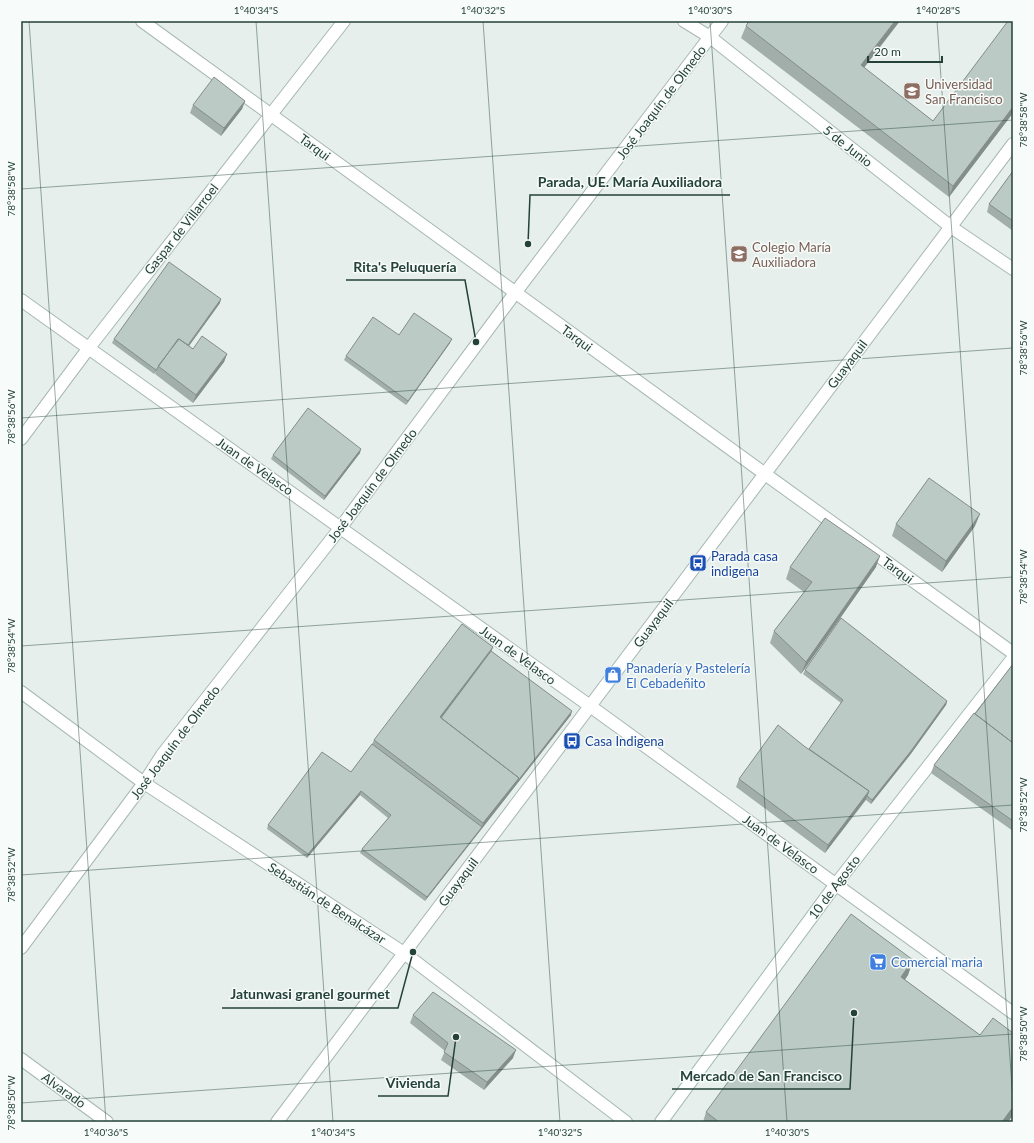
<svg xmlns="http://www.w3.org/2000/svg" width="1034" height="1143" viewBox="0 0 1034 1143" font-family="Lato,sans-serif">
<rect width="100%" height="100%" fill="#e6efeb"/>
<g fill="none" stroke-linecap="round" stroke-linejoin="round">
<defs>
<path id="street" d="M142 21 765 474 1013 653
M684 21 710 37 951 227 1013 269
M21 300 590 706 1013 1013
M21 439 88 349 344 21
M21 692 144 783 404 953 626 1122
M21 948 144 783 162 755 341 527 515 293 722 21
M21 1059 107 1122
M277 1122 1013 144"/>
<path id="secondary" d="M661 1122 836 884 1013 658"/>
</defs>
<use href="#street" stroke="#a8b8b2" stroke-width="14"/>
<use href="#secondary" stroke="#a4bbb3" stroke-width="14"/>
<use href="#street" stroke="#fff" stroke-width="12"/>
<use href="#secondary" stroke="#fff" stroke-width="12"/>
</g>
<path fill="#a1aea9" d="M1013 21V113L949 197 741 38 746 26 864 68 933 121Z
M245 101 242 109 221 136 190 113 193 105Z
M1013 171V231L987 212 989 204Z
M220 303 189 346 193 349 227 354 224 362 193 403 155 374 157 370 154 374 112 343 114 339Z
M450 343 406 405 344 360 346 356Z
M360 453 324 500 271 459 273 455Z
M896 524 975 526 942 572 892 536Z
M790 567H876L801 674 770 643 774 631 804 592 786 579Z
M493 647 491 651 571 715 425 901 360 853 362 849 388 818 360 795 307 858 267 829 268 825 351 772 372 744 374 740Z
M1013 664V831L931 773 934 765Z
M805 670 947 701 946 705 910 755 871 804 866 800 825 853 736 787 739 779 809 749 841 703 803 674Z
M913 960 908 975 905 980 980 1035 1013 1115 1008 1122H703L706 1112Z
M413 1015 513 1058 484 1090 441 1060 445 1051 410 1023Z"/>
<path fill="#838d89" d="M895 21H900L857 77 861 65Z
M245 101 242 109 221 136 224 128Z
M1013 107V113L949 197 953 186Z
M221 299 220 303 186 350 188 346Z
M178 339 177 343 158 366 157 370 154 374 156 370Z
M452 339 450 343 406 405 408 401Z
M227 354 224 362 193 403 196 395Z
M361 449 360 453 324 500 325 496Z
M980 514 975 526 942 572 946 561Z
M880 556 876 567 801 674 806 662Z
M493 647 490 655 439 722 440 717Z
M947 701 946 705 910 755 871 804 872 800Z
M572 711 571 715 425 901 427 897 482 827 483 823Z
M361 791 360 795 307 858 308 854Z
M869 791 866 799 825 853 828 845Z
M913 960 908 975 896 992 901 977Z
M516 1050 513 1058 484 1090 487 1082Z
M1013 1107V1115L1008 1122H1002Z"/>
<path fill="#bbcac4" stroke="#838d89" d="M749 21H895L861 65 933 121 1008 21H1013V107L953 186 746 26Z
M214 77 245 101 224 128 193 105Z
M1013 171V221L989 204Z
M169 262 221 299 188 345 179 339H178L156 370 114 339Z
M414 313 452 339 408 401 346 356 373 317 399 335Z
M202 336 227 354 196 395 158 366 179 339 193 349Z
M308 408 361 449 325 496 273 455Z
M929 478 980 514 946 561 896 524Z
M825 518 880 556 806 662 774 631 812 582 790 567Z
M841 618 947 701 911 751 872 800 867 796 869 791 809 749 843 700 805 670Z
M462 624 493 647 440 717 519 778 483 823 374 740Z
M491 651 572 711 517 782 519 778 441 718Z
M1013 664V743L975 714Z
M974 713 1013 743V821L934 765Z
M778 725 804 746 869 791 828 845 739 779Z
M372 744 482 827 427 897 362 849 391 815 361 791 308 854 268 825 322 752 351 772Z
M851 914 913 960 901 977 980 1035 993 1018 1013 1033V1107L1002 1122H719L706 1112Z
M433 992 516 1050 487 1082 444 1052 448 1043 413 1015Z"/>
<path fill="none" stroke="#24423a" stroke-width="1" stroke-opacity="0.45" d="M29 21 106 1122M256 21 333 1122M483 21 560 1122M710 21 787 1122M937 21 1013 1101M21 189 1013 120M21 418 1013 348M21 646 1013 577M21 875 1013 805M21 1103 1013 1034"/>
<defs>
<symbol id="university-square" viewBox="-11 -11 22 22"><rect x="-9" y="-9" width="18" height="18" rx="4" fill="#8d6e63" stroke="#f7fbf9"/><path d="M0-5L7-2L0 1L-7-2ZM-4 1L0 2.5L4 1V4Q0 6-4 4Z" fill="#fff"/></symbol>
<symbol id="bus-square" viewBox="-11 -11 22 22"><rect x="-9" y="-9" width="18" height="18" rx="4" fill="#1a4fb4" stroke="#f7fbf9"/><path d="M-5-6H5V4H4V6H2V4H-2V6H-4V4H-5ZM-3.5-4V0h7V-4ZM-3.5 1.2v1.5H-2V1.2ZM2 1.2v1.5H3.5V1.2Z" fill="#fff"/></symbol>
<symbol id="shop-square" viewBox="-11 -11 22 22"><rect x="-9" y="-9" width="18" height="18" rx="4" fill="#3f7fe0" stroke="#f7fbf9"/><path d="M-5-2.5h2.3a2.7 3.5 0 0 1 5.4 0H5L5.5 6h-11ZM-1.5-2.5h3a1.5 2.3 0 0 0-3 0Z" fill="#fff"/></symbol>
<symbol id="supermarket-square" viewBox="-11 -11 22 22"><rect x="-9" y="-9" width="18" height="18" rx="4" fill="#3f7fe0" stroke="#f7fbf9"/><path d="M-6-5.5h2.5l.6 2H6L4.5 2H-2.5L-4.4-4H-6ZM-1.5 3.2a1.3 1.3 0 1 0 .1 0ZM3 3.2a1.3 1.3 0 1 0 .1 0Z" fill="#fff"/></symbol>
</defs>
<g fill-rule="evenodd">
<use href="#university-square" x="902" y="81" width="20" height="20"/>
<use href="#university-square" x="729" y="244" width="20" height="20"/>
<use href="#bus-square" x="688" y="553" width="20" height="20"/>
<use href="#shop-square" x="603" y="665" width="20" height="20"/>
<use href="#bus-square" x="562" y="731" width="20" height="20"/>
<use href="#supermarket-square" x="868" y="952" width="20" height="20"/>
</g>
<g text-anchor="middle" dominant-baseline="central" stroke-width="3" stroke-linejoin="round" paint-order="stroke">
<g font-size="13" fill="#785e54" stroke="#f7fbf9" text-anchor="start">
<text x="925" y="84">Universidad<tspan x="925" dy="15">San Francisco</tspan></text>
<text x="752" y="247">Colegio María<tspan x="752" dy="15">Auxiliadora</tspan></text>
</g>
<g font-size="13" fill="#24423a" stroke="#f7fbf9">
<text transform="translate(661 102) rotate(-53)">José Joaquín de Olmedo</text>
<text transform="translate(848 146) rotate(38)">5 de Junio</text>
<text transform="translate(315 147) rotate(36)">Tarqui</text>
<text transform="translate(181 229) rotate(-52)">Gaspar de Villarroel</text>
<text transform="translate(577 338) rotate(36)">Tarqui</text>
<text transform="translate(847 364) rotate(-53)">Guayaquil</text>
<text transform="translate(255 466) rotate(35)">Juan de Velasco</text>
<text transform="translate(372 485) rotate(-53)">José Joaquín de Olmedo</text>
<text transform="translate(898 570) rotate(36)">Tarqui</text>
<text transform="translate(653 623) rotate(-53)">Guayaquil</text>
<text transform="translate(518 655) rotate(36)">Juan de Velasco</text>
<text transform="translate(175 742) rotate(-53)">José Joaquín de Olmedo</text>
<text transform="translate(781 844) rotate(36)">Juan de Velasco</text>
<text transform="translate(458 882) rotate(-53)">Guayaquil</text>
<text transform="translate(834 887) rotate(-53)">10 de Agosto</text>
<text transform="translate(327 903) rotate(33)">Sebastián de Benalcázar</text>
<text transform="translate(64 1090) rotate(36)">Alvarado</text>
</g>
<g font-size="13" fill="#164399" stroke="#f7fbf9" text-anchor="start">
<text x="711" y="556">Parada casa<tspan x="711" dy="15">indigena</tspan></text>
<text x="585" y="741">Casa Indigena</text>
</g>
<g font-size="13" fill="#366cbe" stroke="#f7fbf9" text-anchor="start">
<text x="626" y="668">Panadería y Pastelería<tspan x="626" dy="15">El Cebadeñito</tspan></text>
<text x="891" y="962">Comercial maria</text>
</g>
</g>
<path fill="none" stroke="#24423a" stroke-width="1.5" d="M528 244L530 195H730M476 342L465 280H346M413 952L398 1008H222M854 1013L850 1089H672M456 1037L448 1096H378"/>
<g fill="#24423a" stroke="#f7fbf9" stroke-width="1.5">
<circle cx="528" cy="244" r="4"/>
<circle cx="476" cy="342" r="4"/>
<circle cx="413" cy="952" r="4"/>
<circle cx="854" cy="1013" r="4"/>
<circle cx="456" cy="1037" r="4"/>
</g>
<g font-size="14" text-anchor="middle" font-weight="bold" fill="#24423a" stroke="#f7fbf9" stroke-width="3" stroke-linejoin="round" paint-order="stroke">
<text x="630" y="187">Parada, UE. María Auxiliadora</text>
<text x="405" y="272">Rita's Peluquería</text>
<text x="310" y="999">Jatunwasi granel gourmet</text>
<text x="761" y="1081">Mercado de San Francisco</text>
<text x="413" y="1088">Vivienda</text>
</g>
<rect width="1034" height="1143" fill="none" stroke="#f7fbf9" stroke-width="44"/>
<path d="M868 56v6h74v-6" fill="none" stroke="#24423a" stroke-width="2"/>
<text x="874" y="56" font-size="12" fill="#24423a" stroke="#f7fbf9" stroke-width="3" paint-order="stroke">20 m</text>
<rect x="22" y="22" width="990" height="1099" fill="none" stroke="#24423a" stroke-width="1.5"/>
<g font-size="10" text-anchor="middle" fill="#24423a">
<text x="256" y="14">1°40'34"S</text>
<text x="483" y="14">1°40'32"S</text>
<text x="710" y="14">1°40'30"S</text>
<text x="938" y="14">1°40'28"S</text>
<text transform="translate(1023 120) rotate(-90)" y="4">78°38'58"W</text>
<text transform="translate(11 189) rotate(-90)" y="4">78°38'58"W</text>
<text transform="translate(1023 348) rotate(-90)" y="4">78°38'56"W</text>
<text transform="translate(11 417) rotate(-90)" y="4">78°38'56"W</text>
<text transform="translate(1023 577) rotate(-90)" y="4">78°38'54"W</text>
<text transform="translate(11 646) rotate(-90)" y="4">78°38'54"W</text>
<text transform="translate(1023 805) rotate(-90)" y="4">78°38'52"W</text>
<text transform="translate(11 875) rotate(-90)" y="4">78°38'52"W</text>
<text transform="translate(1023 1034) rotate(-90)" y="4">78°38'50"W</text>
<text transform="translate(11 1103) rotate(-90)" y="4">78°38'50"W</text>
<text x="106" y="1136">1°40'36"S</text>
<text x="333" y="1136">1°40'34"S</text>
<text x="560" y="1136">1°40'32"S</text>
<text x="787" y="1136">1°40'30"S</text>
</g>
</svg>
